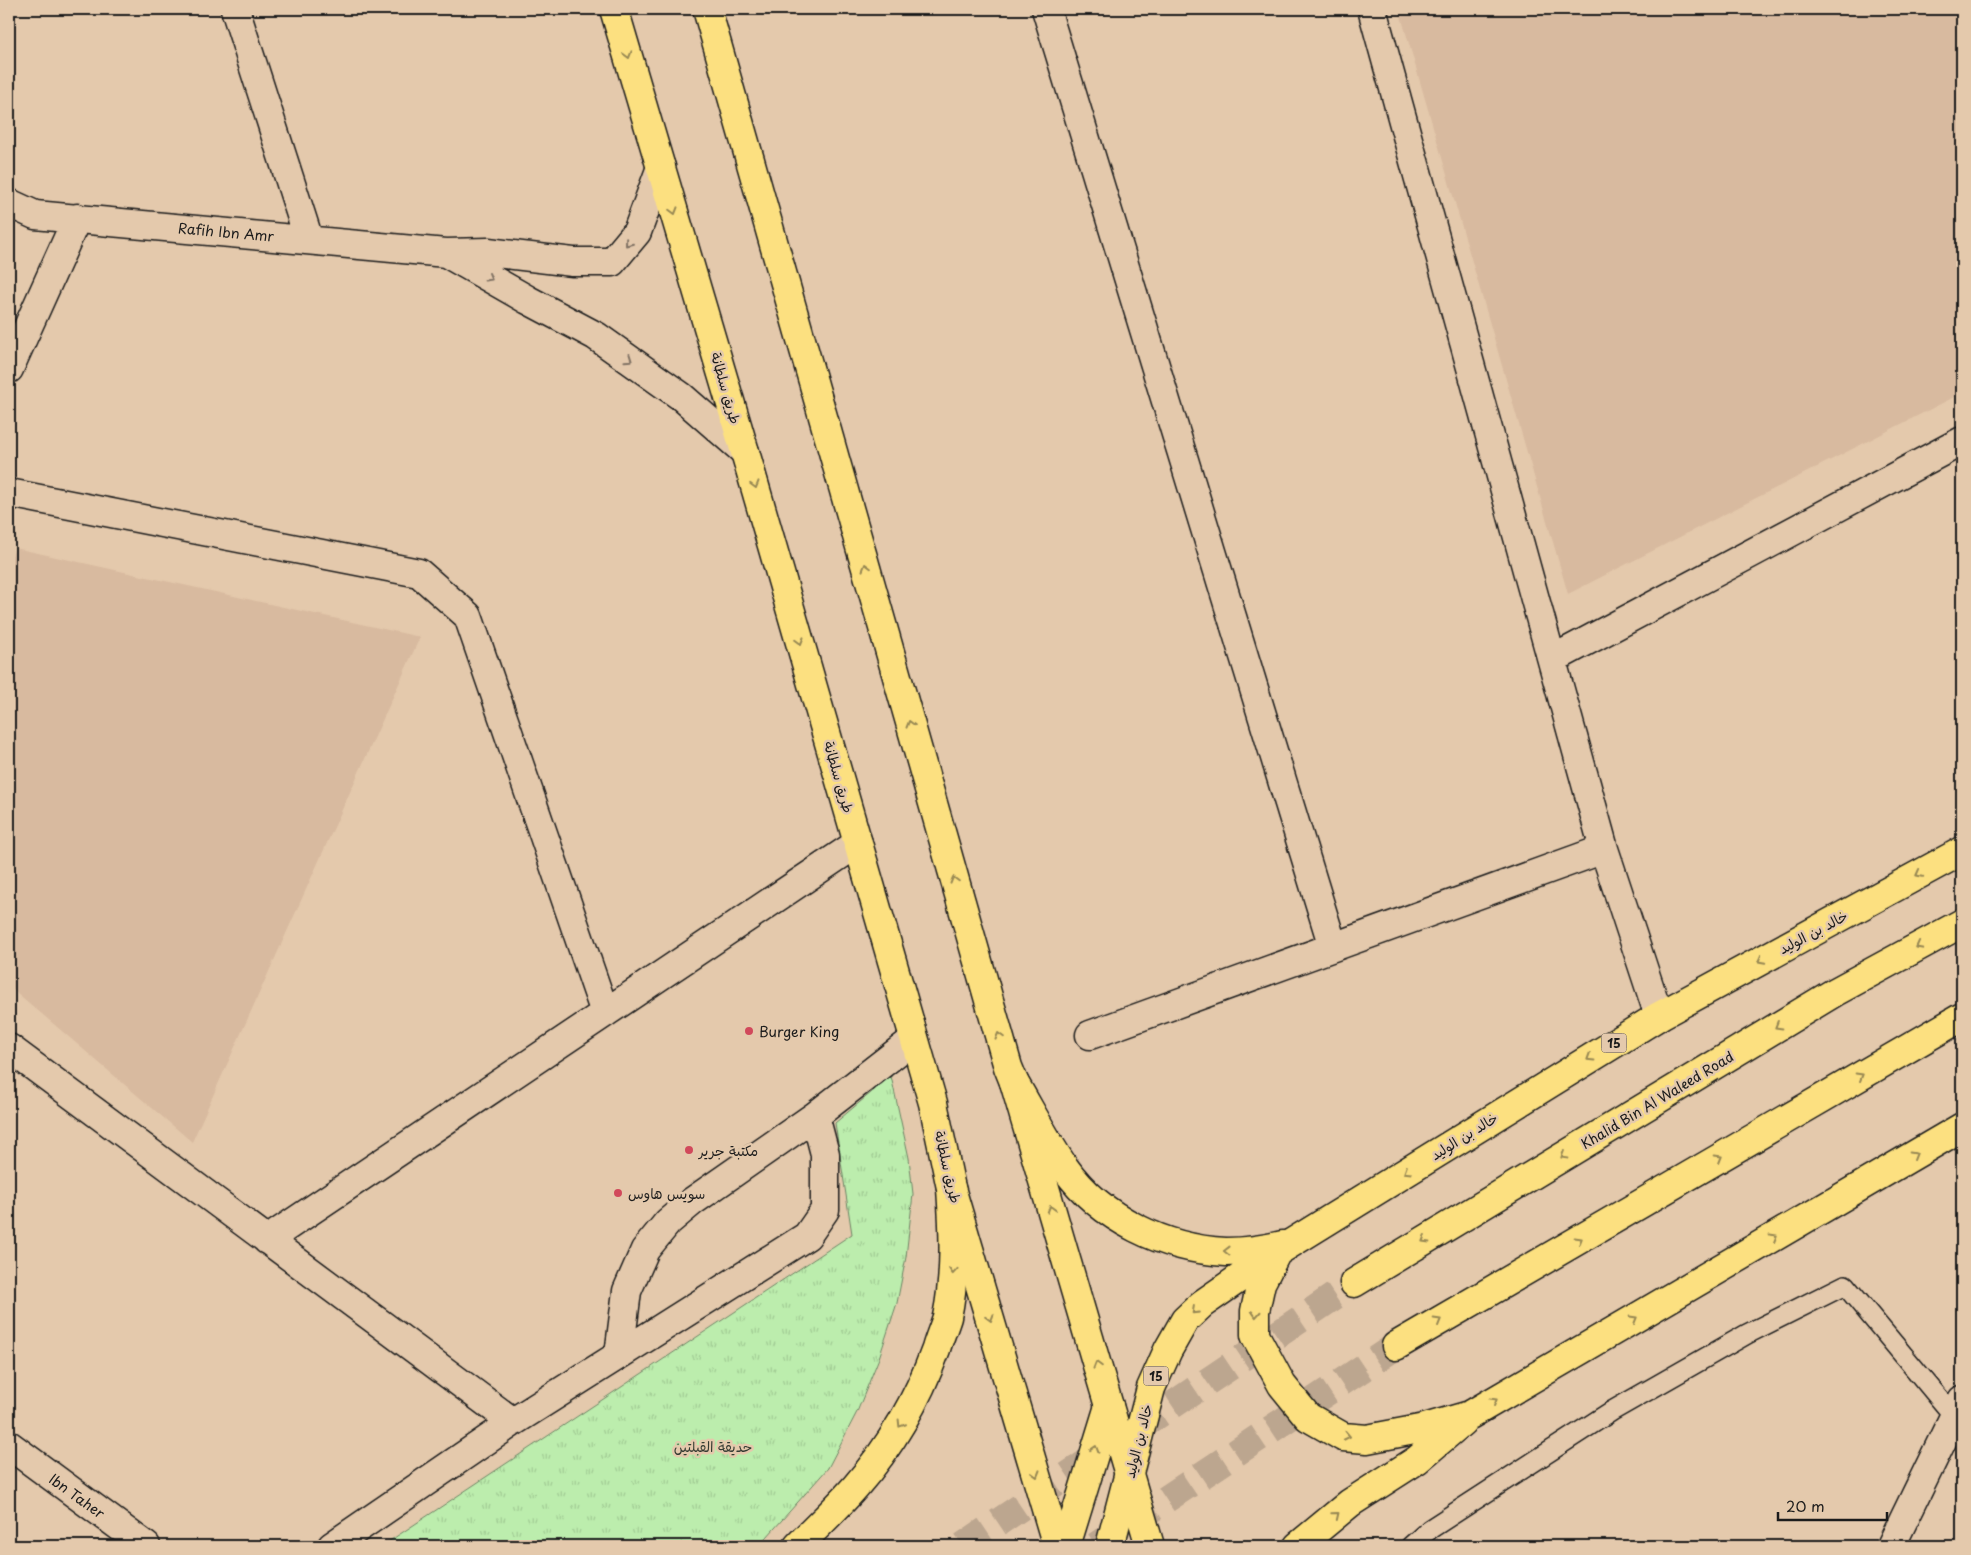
<svg xmlns="http://www.w3.org/2000/svg" width="1971" height="1555" viewBox="0 0 1971 1555" font-family="'Playpen Sans','Playpen Sans Arabic',sans-serif">
<defs>
<pattern id="park-tufts" width="24" height="20" patternUnits="userSpaceOnUse" patternTransform="scale(1.25)"><rect width="24" height="20" fill="#bcedad"/><path d="M3 7l-1-3M5 7V3M7 7l1-3M15 17l-1-3M17 17v-4M19 17l1-3" fill="none" stroke="#a1cb94"/></pattern>
</defs>
<rect width="100%" height="100%" fill="#e4c9ac"/>
<filter id="ink" filterUnits="userSpaceOnUse"><feTurbulence type="fractalNoise" baseFrequency=".02" numOctaves="2"/><feDisplacementMap in="SourceGraphic" scale="10" xChannelSelector="R" yChannelSelector="G"/><feConvolveMatrix kernelMatrix="1 2 1 2 8 2 1 2 1" color-interpolation-filters="sRGB"/></filter>
<g filter="url(#ink)">
<path fill="#d8ba9f" d="M1399 9H1962V393L1568 594Z
M15 548 420 637 192 1142 9 986V562Z"/>
<path fill="url(#park-tufts)" stroke="#6c8464" d="M891 1076 909 1158 913 1194 906 1257 897 1303 879 1358 857 1412 828 1468 759 1546H382L852 1234 835 1123Z"/>
<g fill="none" stroke-linecap="round" stroke-linejoin="round">
<path stroke="#bca68f" stroke-width="28" stroke-dasharray="28 14" stroke-linecap="butt" d="M963 1546 1354 1283
M1096 1546 1396 1346"/>
<defs>
<path id="lane" d="M1411 1546 1430 1529 1612 1411 1747 1334 1845 1285 1954 1416"/>
<path id="street" d="M235 9 309 240
M1046 9 1333 947
M1372 9 1604 849 1659 1016
M9 203 35 215 446 253 488 252 573 262H612L637 232 661 167
M446 253 528 300 596 336 682 397 745 452
M9 369 77 218
M9 493 419 573 468 616 605 1013
M1553 659 1962 441
M1090 1035 1604 849
M9 1048 513 1422
M267 1240 858 843
M619 1355 627 1291 645 1250 668 1222 693 1201 815 1116
M9 1445 146 1546
M332 1546 513 1422 807 1236 825 1210V1154L815 1116 914 1039
M1891 1546 1962 1400"/>
<path id="primary" d="M614 9 745 452 933 1103 951 1188 1057 1546
M707 9 1008 1067 1014 1082 1150 1546"/>
<path id="highway" d="M1014 1082C1031 1111 1046 1141 1065 1168 1101 1219 1165 1249 1226 1252 1245 1252 1265 1249 1283 1245
M1276 1254 1261 1283 1255 1311V1335L1282 1385 1308 1417 1343 1437 1367 1439 1425 1428 1470 1415 1962 1127
M1354 1283 1835 992 1962 923
M1396 1346 1962 1017
M798 1546C817 1526 838 1507 856 1486 891 1446 918 1399 936 1349 939 1338 944 1327 947 1317 956 1274 954 1231 951 1188
M1066 1546 1109 1406
M1110 1546 1151 1388 1168 1350 1185 1320 1202 1304 1277 1252 1659 1016 1962 851
M1298 1546 1350 1503 1417 1460 1462 1422"/>
</defs>
<use href="#lane" stroke="#1c1c1c" stroke-width="22"/>
<use href="#street" stroke="#1c1c1c" stroke-width="31"/>
<use href="#primary" stroke="#1c1c1c" stroke-width="31"/>
<use href="#highway" stroke="#1c1c1c" stroke-width="31"/>
<use href="#lane" stroke="#e4c9ac" stroke-width="19"/>
<use href="#street" stroke="#e4c9ac" stroke-width="28"/>
<use href="#primary" stroke="#fce080" stroke-width="28"/>
<use href="#highway" stroke="#fce080" stroke-width="28"/>
</g>
<defs><path id="oneway-chevron" d="M-2-3.5L2.5 0L-2 3.5" fill="none" stroke-width="1.6" stroke-linecap="round" stroke-linejoin="round" transform="scale(1.25)"/></defs>
<g stroke="#978853">
<use href="#oneway-chevron" transform="translate(628 55) rotate(74)"/>
<use href="#oneway-chevron" transform="translate(674 211) rotate(74)"/>
<use href="#oneway-chevron" transform="translate(755 485) rotate(74)"/>
<use href="#oneway-chevron" transform="translate(866 567) rotate(-106)"/>
<use href="#oneway-chevron" transform="translate(800 641) rotate(74)"/>
<use href="#oneway-chevron" transform="translate(910 724) rotate(-106)"/>
<use href="#oneway-chevron" transform="translate(1919 874) rotate(152)"/>
<use href="#oneway-chevron" transform="translate(954 880) rotate(-106)"/>
<use href="#oneway-chevron" transform="translate(1919 946) rotate(152)"/>
<use href="#oneway-chevron" transform="translate(1761 960) rotate(152)"/>
<use href="#oneway-chevron" transform="translate(1778 1026) rotate(149)"/>
<use href="#oneway-chevron" transform="translate(999 1036) rotate(-106)"/>
<use href="#oneway-chevron" transform="translate(1590 1058) rotate(148)"/>
<use href="#oneway-chevron" transform="translate(1860 1076) rotate(-30)"/>
<use href="#oneway-chevron" transform="translate(1914 1155) rotate(-30)"/>
<use href="#oneway-chevron" transform="translate(1564 1156) rotate(149)"/>
<use href="#oneway-chevron" transform="translate(1719 1158) rotate(-30)"/>
<use href="#oneway-chevron" transform="translate(1407 1171) rotate(148)"/>
<use href="#oneway-chevron" transform="translate(1051 1209) rotate(-106)"/>
<use href="#oneway-chevron" transform="translate(1774 1237) rotate(-30)"/>
<use href="#oneway-chevron" transform="translate(1425 1240) rotate(149)"/>
<use href="#oneway-chevron" transform="translate(1579 1240) rotate(-30)"/>
<use href="#oneway-chevron" transform="translate(1227 1251) rotate(-179)"/>
<use href="#oneway-chevron" transform="translate(953 1271) rotate(94)"/>
<use href="#oneway-chevron" transform="translate(1195 1311) rotate(137)"/>
<use href="#oneway-chevron" transform="translate(1256 1314) rotate(93)"/>
<use href="#oneway-chevron" transform="translate(990 1318) rotate(74)"/>
<use href="#oneway-chevron" transform="translate(1634 1319) rotate(-30)"/>
<use href="#oneway-chevron" transform="translate(1438 1321) rotate(-30)"/>
<use href="#oneway-chevron" transform="translate(1097 1365) rotate(-106)"/>
<use href="#oneway-chevron" transform="translate(1494 1401) rotate(-30)"/>
<use href="#oneway-chevron" transform="translate(901 1424) rotate(122)"/>
<use href="#oneway-chevron" transform="translate(1347 1436) rotate(12)"/>
<use href="#oneway-chevron" transform="translate(1095 1449) rotate(-73)"/>
<use href="#oneway-chevron" transform="translate(1036 1474) rotate(74)"/>
<use href="#oneway-chevron" transform="translate(1336 1515) rotate(-39)"/>
</g>
<g stroke="#807264">
<use href="#oneway-chevron" transform="translate(628 243) rotate(129)"/>
<use href="#oneway-chevron" transform="translate(489 278) rotate(30)"/>
<use href="#oneway-chevron" transform="translate(629 359) rotate(35)"/>
</g>
</g>
<g fill="#d1495b" stroke="#e4c9ac" stroke-width="2">
<circle cx="749" cy="1031" r="5"/>
<circle cx="689" cy="1150" r="5"/>
<circle cx="618" cy="1193" r="5"/>
</g>
<g text-anchor="middle" dominant-baseline="central" stroke-width="5" stroke-linejoin="round" paint-order="stroke">
<g fill="#e4c9ac" stroke="#585047" stroke-width="1">
<rect x="1601.5" y="1033.5" width="25" height="19" rx="4"/>
<rect x="1143.5" y="1366.5" width="25" height="19" rx="4"/>
</g>
<g font-size="12" font-weight="bold" fill="#1c1c1c">
<text x="1614" y="1043">15</text>
<text x="1156" y="1376">15</text>
</g>
<g font-size="14" fill="#1c1c1c" stroke="#e4c9ac">
<text transform="translate(226 232) rotate(5)">Rafih Ibn Amr</text>
<text transform="translate(726 388) rotate(74)">طريق سلطانة</text>
<text transform="translate(839 777) rotate(74)">طريق سلطانة</text>
<text transform="translate(1813 932) rotate(-28)">خالد بن الوليد</text>
<text transform="translate(1657 1100) rotate(-31)">Khalid Bin Al Waleed Road</text>
<text transform="translate(1464 1136) rotate(-32)">خالد بن الوليد</text>
<text transform="translate(948 1167) rotate(77)">طريق سلطانة</text>
<text transform="translate(1138 1441) rotate(-76)">خالد بن الوليد</text>
<text transform="translate(77 1496) rotate(36)">Ibn Taher</text>
</g>
<g font-size="14" fill="#1c1c1c" stroke="#e4c9ac" text-anchor="start">
<text x="759" y="1031">Burger King</text>
<text x="699" y="1150">مكتبة جرير</text>
<text x="628" y="1193">سويس هاوس</text>
</g>
<g font-size="14" fill="#343b32" stroke="#e4c9ac">
<text x="713" y="1446">حدیقة القبلتین</text>
</g>
</g>
<rect width="1971" height="1555" fill="none" stroke="#e4c9ac" stroke-width="30"/>
<rect x="15" y="15" width="1941" height="1525" fill="none" stroke="#1c1c1c" stroke-width="2" filter="url(#ink)"/>
<path d="M1778 1512v8h109v-8" fill="none" stroke="#1c1c1c" stroke-width="2.5"/>
<text x="1786" y="1512" font-size="15" fill="#1c1c1c" stroke="#e4c9ac" stroke-width="4" paint-order="stroke">20 m</text>
</svg>
